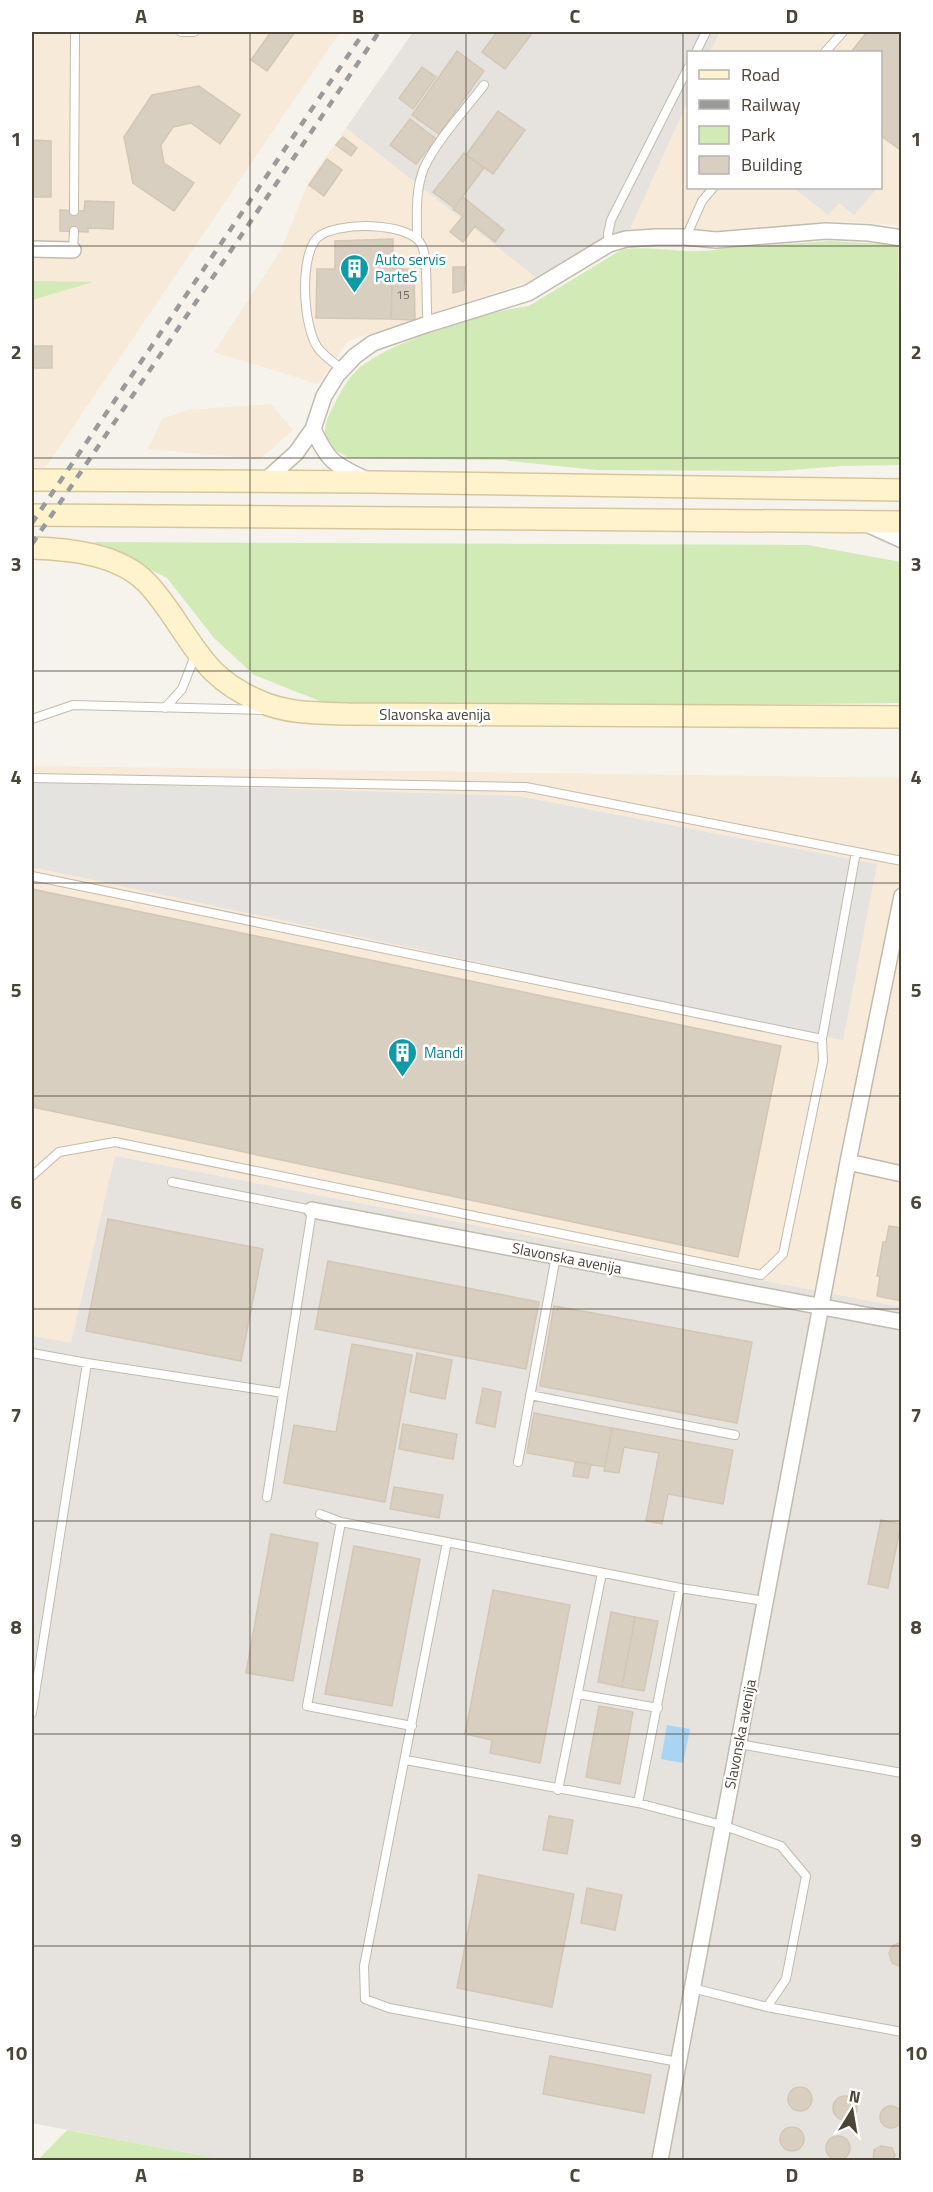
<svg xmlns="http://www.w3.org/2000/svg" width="933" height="2192" viewBox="0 0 933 2192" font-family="'Titillium Web',sans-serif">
<rect width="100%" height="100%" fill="#f6f3ec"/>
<path fill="#f7ead8" d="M32 32H340L46 467H32Z
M720 32H901V405L897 225 832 221 728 232 630 229 688 101V188H880V52H710Z
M346 128 538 279 348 341 318 384 214 352 281 250 309 181Z
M271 404 293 430 260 459 148 449 162 419 188 410Z
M32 766 901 778V1307L115 1156 71 1344 32 1336Z"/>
<path fill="#e6e2dd" d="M413 32H720L710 52H688V101L630 229 619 232 593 245 538 279 346 128Z
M115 1156 901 1307V2160H225L32 2123V1336L71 1343Z"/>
<path fill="#d2eab5" d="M831 241 898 245 901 465 842 466 778 471 596 470 502 460 349 458 335 450 326 441C323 427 327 419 333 407 340 393 347 379 358 369 390 341 487 311 529 306L621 250C655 244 690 257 724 248Z
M32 281 93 282 32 300Z
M94 542 808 545 901 562V703L340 709 254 675 214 638 167 578Z
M67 2130 225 2160H38Z"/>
<path fill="#e5e3e0" d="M794 188H877L854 215 839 203 828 215Z
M32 781 517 796 877 864 843 1040 32 867Z"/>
<path fill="#a9d4f2" d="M667 1725 690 1729 683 1763 661 1759Z"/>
<path fill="#d8cfc1" stroke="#d3c7b4" stroke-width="1.5" d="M32 32H33L32 140 51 141V197H32Z
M271 32H295L267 71 251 60Z
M497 32H533L505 69 482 52Z
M867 32H902V151L880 135V52H851Z
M457 51 484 71 439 134 412 115Z
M422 67 436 77 413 109 399 98Z
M199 86 240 115 220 144 191 123 173 127 161 145 164 163 194 183 174 211 133 183 124 137 152 95Z
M498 111 525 130 493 174 466 155Z
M410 119 436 139 416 164 390 145Z
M343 137 357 148 351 156 336 145Z
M464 153 484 168 454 208 433 192Z
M327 159 342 170 324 196 309 185Z
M463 197 504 230 495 242 475 226 463 242 450 232 463 216 453 209Z
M85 201 114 202 113 229 88 228V232L60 231V210L84 211Z
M393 239 391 319 316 318 317 269H335V241Z
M453 267H465L464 290 453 293Z
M393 268 414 270 415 320 391 319Z
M32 346H52V368H32Z
M32 889 781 1046 738 1257 32 1107Z
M108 1219 263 1249 241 1361 86 1331Z
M889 1226 902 1228V1301L877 1296 880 1276H877L883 1242H886Z
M328 1261 539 1302 526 1369 315 1329Z
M554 1306 752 1342 737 1423 540 1386Z
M352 1344 412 1355 385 1502 284 1483 294 1425 336 1432Z
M417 1353 452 1360 445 1399 410 1392Z
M483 1388 501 1392 495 1427 476 1423Z
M534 1413 612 1428 605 1467 527 1453Z
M403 1424 457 1434 453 1459 399 1449Z
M612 1428 733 1450 723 1504 668 1494 662 1524 646 1521 659 1453 624 1447 619 1473 604 1471Z
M575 1462 591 1464 588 1478 573 1476Z
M394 1487 443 1495 439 1518 390 1509Z
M881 1520 901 1524 888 1588 868 1584Z
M271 1534 318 1543 293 1681 246 1673Z
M354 1546 420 1559 392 1706 325 1694Z
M493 1590 570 1605 540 1763 490 1753 492 1740 465 1734Z
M611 1612 635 1617 622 1687 598 1682Z
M635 1617 658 1621 644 1691 622 1687Z
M599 1706 633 1712 620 1784 586 1777Z
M549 1816 573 1820 567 1854 543 1850Z
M479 1875 574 1894 552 2007 457 1988Z
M587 1888 622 1895 615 1930 581 1923Z
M899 1943H902V1966H899L892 1963 889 1953 892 1946Z
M550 2056 651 2075 644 2113 543 2094Z
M788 2099a12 12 0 1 1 24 0a12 12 0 1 1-24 0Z
M833 2108a12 12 0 1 1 24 0a12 12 0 1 1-24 0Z
M880 2117a11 11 0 1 1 22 0a11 11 0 1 1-22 0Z
M780 2139a12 12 0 1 1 24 0a12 12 0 1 1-24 0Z
M826 2148a12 12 0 1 1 24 0a12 12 0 1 1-24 0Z
M881 2146 892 2148 895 2155 894 2160H873L874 2150Z"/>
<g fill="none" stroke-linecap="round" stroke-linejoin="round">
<defs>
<path id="lane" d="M181 32H194
M696 52 706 32
M825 52 843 32
M74 211 75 32
M686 237 702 201 713 188
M417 238C417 215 415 190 424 168 436 141 466 109 484 85
M609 244 608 234 611 220 688 68
M73 250 74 231
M342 369C334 363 324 356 318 348 303 327 299 258 317 238 334 221 412 221 422 246 429 261 425 304 428 324
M165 708 182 689 196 653
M32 719 73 705 263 710
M32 778 526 787 902 861
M32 876 822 1039
M32 1176 59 1152 115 1142 761 1275 783 1254 823 1061 822 1039 856 852
M172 1182 312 1210 267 1497
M32 1353 87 1363 283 1393
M530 1395 735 1435
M518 1462 556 1256
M320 1514 341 1522 447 1542
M341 1522 307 1706 412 1726
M578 1694 658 1708
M32 1713 87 1363
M739 1744 902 1773
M406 1760 638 1803 722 1825 781 1846 806 1876 786 1979 767 2007
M558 1790 602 1573
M638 1803 680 1588
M692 1988 767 2007 902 2032
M678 2062 389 2008 365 1999 364 1966 447 1542 680 1588 765 1601"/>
<path id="street" d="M32 249 73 250
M313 429C329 463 334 464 367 480
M265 481 296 453 313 429 324 396 337 375 355 356 373 343 428 324 528 293 609 244 626 239 656 237H686L716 240 826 231 869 233 902 238
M869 525 902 540
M848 1162 902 1174
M312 1210 902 1322
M660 2160 848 1162 902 896"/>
<path id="secondary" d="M32 480 372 482 902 490
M32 515 902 522
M32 548C70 549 119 554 147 583 172 609 188 645 213 671 225 683 243 694 259 701 287 714 319 713 349 714L902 717"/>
</defs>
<use href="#lane" stroke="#c2bbae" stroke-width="10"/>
<use href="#street" stroke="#c2bbae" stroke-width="18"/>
<use href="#secondary" stroke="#d6c79b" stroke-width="24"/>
<use href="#lane" stroke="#fff" stroke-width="8"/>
<use href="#street" stroke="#fff" stroke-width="15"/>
<use href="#secondary" stroke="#fff3cd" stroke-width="21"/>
<path stroke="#9a9a9a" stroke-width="4.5" stroke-dasharray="8 8" stroke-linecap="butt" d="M32 523 364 32
M32 544 379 32"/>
</g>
<path fill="none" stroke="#4b4439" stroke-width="1.5" stroke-opacity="0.55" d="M250 32V2160M466 32V2160M683 32V2160M32 246H902M32 458H902M32 671H902M32 883H902M32 1096H902M32 1309H902M32 1521H902M32 1734H902M32 1946H902"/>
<defs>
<symbol id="building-pin" viewBox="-11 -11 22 30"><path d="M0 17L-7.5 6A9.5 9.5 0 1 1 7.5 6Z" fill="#0f9aa8" stroke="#fff"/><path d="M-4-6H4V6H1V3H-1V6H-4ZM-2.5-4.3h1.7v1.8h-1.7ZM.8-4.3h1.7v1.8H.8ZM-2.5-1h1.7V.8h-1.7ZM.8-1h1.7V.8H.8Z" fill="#fff"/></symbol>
</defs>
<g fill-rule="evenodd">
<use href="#building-pin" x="338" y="252" width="33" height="45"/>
<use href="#building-pin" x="386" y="1036" width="33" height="45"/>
</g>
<g text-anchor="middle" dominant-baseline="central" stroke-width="5" stroke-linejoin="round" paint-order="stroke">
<g font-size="12" fill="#6e675b">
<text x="403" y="294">15</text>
</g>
<g font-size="15" fill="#0d838f" stroke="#fff" text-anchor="start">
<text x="375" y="259">Auto servis<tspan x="375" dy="17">ParteS</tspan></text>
<text x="424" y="1052">Mandi</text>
</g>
<g font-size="15" fill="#4b4439" stroke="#fff">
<text x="435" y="714">Slavonska avenija</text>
<text transform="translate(567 1258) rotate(11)">Slavonska avenija</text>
<text transform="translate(740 1734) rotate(-79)">Slavonska avenija</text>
</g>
</g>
<rect width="933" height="2192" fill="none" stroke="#ffffff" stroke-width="66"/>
<rect x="687" y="51" width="195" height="138" fill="#ffffff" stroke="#b7b4b0" stroke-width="1.5"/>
<rect x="699" y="70" width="30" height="9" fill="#fff3cd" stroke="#b7b4b0" stroke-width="1.5"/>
<text x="741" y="81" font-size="18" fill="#4b4439">Road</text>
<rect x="699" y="100" width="30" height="9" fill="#9a9a9a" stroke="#b7b4b0" stroke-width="1.5"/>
<text x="741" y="111" font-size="18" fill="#4b4439">Railway</text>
<rect x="699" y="126" width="30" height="18" fill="#d2eab5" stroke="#b7b4b0" stroke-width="1.5"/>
<text x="741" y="141" font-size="18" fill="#4b4439">Park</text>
<rect x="699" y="156" width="30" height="18" fill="#d8cfc1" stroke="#b7b4b0" stroke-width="1.5"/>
<text x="741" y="171" font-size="18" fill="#4b4439">Building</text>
<g transform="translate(852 2111) rotate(11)" stroke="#ffffff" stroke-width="4.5" paint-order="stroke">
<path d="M0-4.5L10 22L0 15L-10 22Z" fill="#4b4439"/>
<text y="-9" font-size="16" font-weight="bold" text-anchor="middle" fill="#4b4439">N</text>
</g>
<rect x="33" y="33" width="867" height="2126" fill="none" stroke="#4b4439" stroke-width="2"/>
<g font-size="20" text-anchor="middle" font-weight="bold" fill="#4b4439">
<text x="141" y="23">A</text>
<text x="358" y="23">B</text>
<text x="575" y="23">C</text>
<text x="792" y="23">D</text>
<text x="16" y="146">1</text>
<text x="916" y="146">1</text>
<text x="16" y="359">2</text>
<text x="916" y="359">2</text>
<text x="16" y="571">3</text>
<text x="916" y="571">3</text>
<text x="16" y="784">4</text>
<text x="916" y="784">4</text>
<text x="16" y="997">5</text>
<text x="916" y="997">5</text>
<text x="16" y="1209">6</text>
<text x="916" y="1209">6</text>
<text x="16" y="1422">7</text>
<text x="916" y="1422">7</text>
<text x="16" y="1634">8</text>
<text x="916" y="1634">8</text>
<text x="16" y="1847">9</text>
<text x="916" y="1847">9</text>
<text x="16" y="2060">10</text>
<text x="916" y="2060">10</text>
<text x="141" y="2182">A</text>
<text x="358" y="2182">B</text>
<text x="575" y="2182">C</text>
<text x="792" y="2182">D</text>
</g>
</svg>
